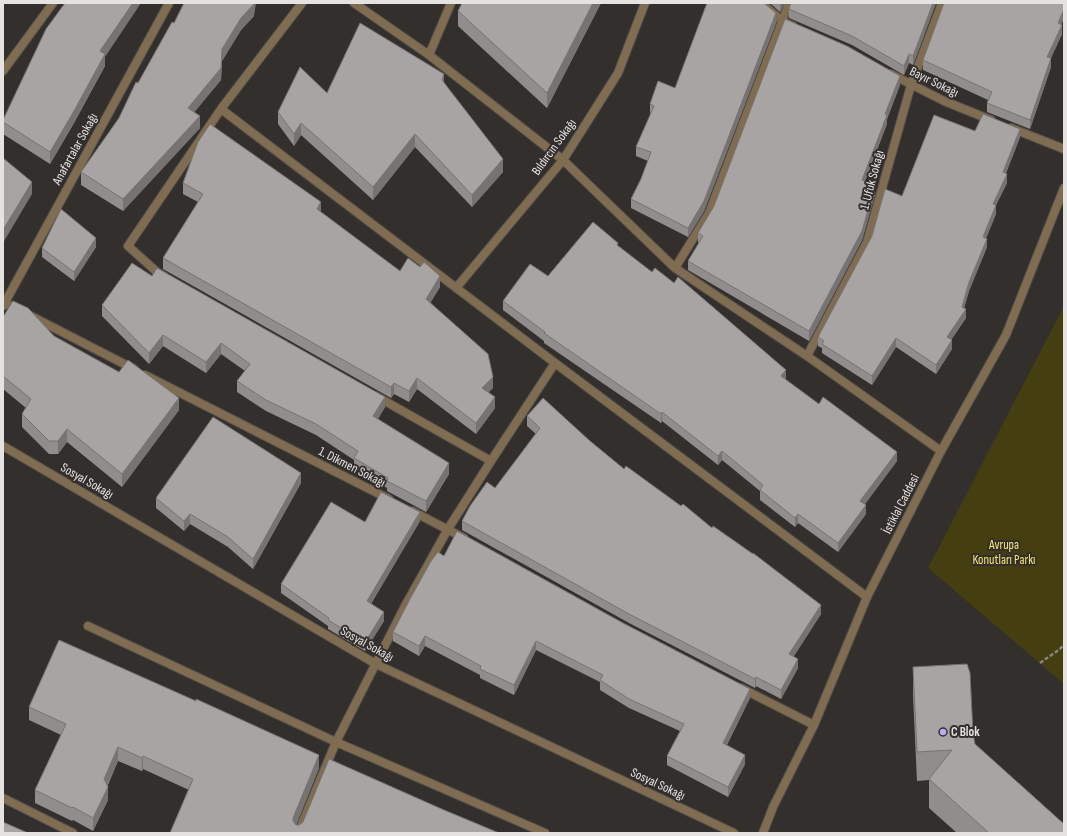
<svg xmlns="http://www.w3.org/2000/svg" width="1067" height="836" viewBox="0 0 1067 836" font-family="'Sofia Sans Condensed',sans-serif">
<rect width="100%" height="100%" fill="#322f2d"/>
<path fill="#453e10" d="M1064 306V684L928 568Z"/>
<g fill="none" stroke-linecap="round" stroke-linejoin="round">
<defs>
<path id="minor" d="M354 3 429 55 563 160 675 268 807 356 941 451
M757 3 765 6 782 21 793 26
M429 55 451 3
M891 74 944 101 991 120
M221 109 555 363 867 597
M1011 128 1064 149
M675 268 709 213 789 3
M164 276 157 272 128 246 221 109 302 3
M456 288 563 160 618 73 645 3
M5 303 19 310
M3 306 169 3
M31 316 134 369
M807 356 867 242 911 85 942 3
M145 375 389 499
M376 396 491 461
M3 446 376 664 734 833
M412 511 464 538
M88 626 336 742 545 833
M741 688 814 725
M3 798 73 833
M298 833 336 742 405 606 448 529 491 461 555 363"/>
<path id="tertiary" d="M3 71 53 3
M763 833 773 807 814 725 867 597 941 451 1006 335 1064 188"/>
</defs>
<use href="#minor" stroke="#4f4c4a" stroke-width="10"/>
<use href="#tertiary" stroke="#4f4c4a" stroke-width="10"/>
<path stroke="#878583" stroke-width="2.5" stroke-dasharray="4 2" stroke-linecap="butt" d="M1040 663 1060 649 1064 644"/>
<use href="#minor" stroke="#806d51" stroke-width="8"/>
<use href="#tertiary" stroke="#806d51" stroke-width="8"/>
</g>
<path fill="#908d8c" d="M601 3 547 108 458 26V11Z
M770 3H784L780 12Z
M936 3 913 65 909 63 904 75 852 45 789 18V9Z
M1064 3V18L1061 25 1062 34 1051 58V67L1030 129 987 112V103L988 100 923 70V60Z
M254 16 241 30 222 61 221 80 194 112 200 128 123 211 81 185V172L119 118 138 83 174 23Z
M776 23 704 211 688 237 631 208V199L641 179 648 161 636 156V147L651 114 650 113V104L675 88Z
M105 57V66L74 123 50 164 3 134V120Z
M444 84 503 172 472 207 415 147 373 200 301 135 294 146 278 124V112L327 93Z
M900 85 887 119V124L865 181 875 194 862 240 809 341 688 270V261L699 243 698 242V233Z
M975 131 1020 137 1006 173 1007 183 996 205V214L986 238 987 247 969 291 964 308 966 318 951 340 952 349 936 374 896 347 872 385 822 353V348L818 346V337L902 196Z
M183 183 321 212 400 271 440 287 430 303 493 388 489 392 495 408 476 434 417 389 409 402 394 394 391 398 163 269V258L198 202 183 194Z
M618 246 786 379 785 380 897 461 865 504 866 514 838 552 798 523 795 527 760 500V491L722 460 718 465 662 421 661 423 544 343V341L503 310V301L548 276Z
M96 247 74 281 42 257V248Z
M152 276 385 407 378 419 449 474 426 512 387 491V488L354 468V460L316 435 266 411 237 392V381L245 371 221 354 206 373 163 346 149 364 102 316V305Z
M3 317 179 410 122 487 67 442 58 454H49L22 427V414L26 408 3 389Z
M527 416 590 441 624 469 681 506 712 528 821 614 794 656 798 668 781 699 756 686 755 688 629 623 462 530V521L495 488 536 434 527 426Z
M301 483 253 569 228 547 190 524 184 531 156 508V498Z
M420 521 371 604 384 621 365 651 328 629V626L281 593V584L365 522Z
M444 556 750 698 727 745 745 764 728 797 667 765V756L680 731 629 708 600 690V682L536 650 514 695 480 678V675L425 646 419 656 393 641V632Z
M913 667 973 734 975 744 1064 833H957L929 808V780L917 781 913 695Z
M29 707 319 768 296 825H299L444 810 499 833H170L189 790 143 769 142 771 118 761 108 785V800L93 831 73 820 72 821 35 803V790L61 735 29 720Z"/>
<path fill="#767372" d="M133 3H141L105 57V66L74 123 50 164V152L100 51Z
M254 3H256L254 16 241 30 222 61 221 80 188 120V108L241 18Z
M593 3H601L547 108V93Z
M780 3H784L780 12Z
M933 3H936L913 65V56Z
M1064 9V18L1058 32V23Z
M776 13V23L704 211 688 237V228Z
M1062 25V34L1051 58V67L1030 129V120L1047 57Z
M909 54V63L904 75V66Z
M444 74V87L442 80Z
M900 76V85L887 119V124L862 189V180L885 114Z
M200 116V128L123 211V199Z
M301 123V135L294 146V134Z
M1020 129V137L1003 181V172Z
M415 134V147L373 200V187Z
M503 159V172L472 207V195Z
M1007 174V183L996 205V214L983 246V237L993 204Z
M32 182V194L3 243V230Z
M875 185V194L862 240 809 341V331Z
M321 202V213L317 209Z
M96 238V247L74 281V272Z
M987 239V247L969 291 962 315 966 309V318L947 346V337L962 307 969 282Z
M440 276V287L426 310V299Z
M163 335V346L149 364V353Z
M896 338V347L872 385V376Z
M952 340V349L936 374V365Z
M221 343V354L206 373V362Z
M786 370V379L781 386V376Z
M493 377V388L482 398V388Z
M417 378V389L409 402V391Z
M394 383V394L391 398V387Z
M385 397V407L373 427V416Z
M495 397V408L476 434V423Z
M179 398V410L122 487V474Z
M662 412V421L661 423V414Z
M67 429V442L58 454V441Z
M722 451V460L718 465V456Z
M897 452V461L860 510V501Z
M449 463V474L426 512V501Z
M301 473V483L253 569V559Z
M866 505V514L838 552V543Z
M420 512V521L367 610V601Z
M190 514V524L184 531V521Z
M798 514V523L795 527V518Z
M821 605V614L789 663V654Z
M384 612V621L365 651V642Z
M425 636V646L419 656V646Z
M536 641V650L514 695V685Z
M798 659V668L781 699V690Z
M756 677V686L755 688V679Z
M750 689V698L723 752V743Z
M118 747V761L104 792V779Z
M319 755V768L293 831V818Z
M745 755V764L728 797V787Z
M143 756V769L142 771V758Z
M108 787V800L93 831V818Z"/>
<path fill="#a8a4a3" stroke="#767372" d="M65 3H133L100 51 105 54 74 111 50 152 3 122V120L46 29Z
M184 3H254V4L241 18 222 49 221 68 188 108 200 116 123 199 81 172 119 118 136 82 138 83 172 22 174 23Z
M462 3H593L547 93 458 11Z
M707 3H764L776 13 704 201 688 228 631 199 641 179 651 152 636 147 654 106 650 104 658 81 675 88Z
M791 3H933L913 56 909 54 904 66 852 36 789 9Z
M944 3H1064V9L1058 23 1062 25 1047 57 1051 58 1030 120 987 103 992 92 923 60Z
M785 19 847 46 900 76 885 114 887 115 862 180 875 185 862 231 809 331 688 261 703 236 698 233 714 206Z
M360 23 444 74 442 80 503 159 472 195 415 134 373 187 301 123 294 134 278 112 300 67 327 93Z
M983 114 1020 129 1003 172 1007 174 993 204 996 205 983 237 987 239 969 282 962 307 966 309 947 337 952 340 936 365 896 338 872 376 822 344 824 341 818 337 872 236 885 189 902 196 934 115 975 131Z
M210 124 321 202 317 209 400 271 408 258 420 267 424 262 440 276 426 299 488 354 493 377 482 388 495 397 476 423 417 378 409 391 394 383 391 387 163 258 203 194 183 183 198 142Z
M3 158 32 182 3 230Z
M61 209 96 238 74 272 42 248Z
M593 222 618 243 617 245 652 272 655 268 674 283 678 277 786 370 781 376 819 404 823 397 897 452 860 501 866 505 838 543 798 514 795 518 760 490 763 485 722 451 718 456 662 412 661 414 544 333 545 332 503 301 530 264 548 276Z
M132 263 152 276 157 268 385 397 373 416 449 463 426 501 387 481 388 478 354 458 358 451 316 424 266 400 237 381 250 364 221 343 206 362 163 335 149 353 102 305Z
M13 301 28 308 54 336 119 372 128 360 179 398 122 474 67 429 58 441H49L22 414 31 399 3 376V317Z
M543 398 590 441 624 469 626 466 681 506 683 504 712 528 713 526 753 554V553L821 605 789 654 798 659 781 690 756 677 755 679 629 614 462 521 470 506 487 482 495 488 540 428 527 416Z
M213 417 301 473 253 559 228 537 190 514 184 521 156 498Z
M381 492 420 512 367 601 384 612 365 642 328 620 329 618 281 584 331 502 365 522Z
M457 531 623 623 750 689 723 743 745 755 728 787 667 756 684 724 629 699 600 680 603 675 536 641 514 685 480 669 481 666 425 636 419 646 393 632 410 599 431 561 438 552 444 556Z
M59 640 196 701V699L319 755 293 818V821L296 825H299L303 822 329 759 444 810 499 833H170L193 779 143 756 142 758 118 747 104 779 108 787 93 818 73 807 72 808 35 790 66 724 29 707Z
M967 664 970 673 973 734 975 744 1064 824V833H989L929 779 952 750 917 752 913 667Z
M3 822 28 833H3Z"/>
<circle fill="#bca9f5" stroke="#322f2d" stroke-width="1.5" cx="943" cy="732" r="4"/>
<g text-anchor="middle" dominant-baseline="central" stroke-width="4" stroke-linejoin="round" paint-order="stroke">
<g font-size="13" fill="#e5e3e2" stroke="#322f2d">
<text transform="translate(934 82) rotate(26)">Bayır Sokağı</text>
<text transform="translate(554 147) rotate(-54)">Bıldırcın Sokağı</text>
<text transform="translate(75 149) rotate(-61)">Anafartalar Sokağı</text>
<text transform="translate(872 180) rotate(-75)">1. Ufuk Sokağı</text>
<text transform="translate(352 467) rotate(27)">1. Dikmen Sokağı</text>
<text transform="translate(87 481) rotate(30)">Sosyal Sokağı</text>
<text transform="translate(901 504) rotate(-63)">İstiklal Caddesi</text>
<text transform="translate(367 644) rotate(29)">Sosyal Sokağı</text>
<text transform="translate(658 784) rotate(25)">Sosyal Sokağı</text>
</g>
<g font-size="13" fill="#f7e472" stroke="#322f2d">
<text x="1004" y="545">Avrupa<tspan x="1004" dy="15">Konutları Parkı</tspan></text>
</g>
<g font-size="13" font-weight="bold" fill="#e5e3e2" stroke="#322f2d" text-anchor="start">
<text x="951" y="732">C Blok</text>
</g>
</g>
<rect width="1067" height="836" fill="none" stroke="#e5e3e2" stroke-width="8"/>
</svg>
